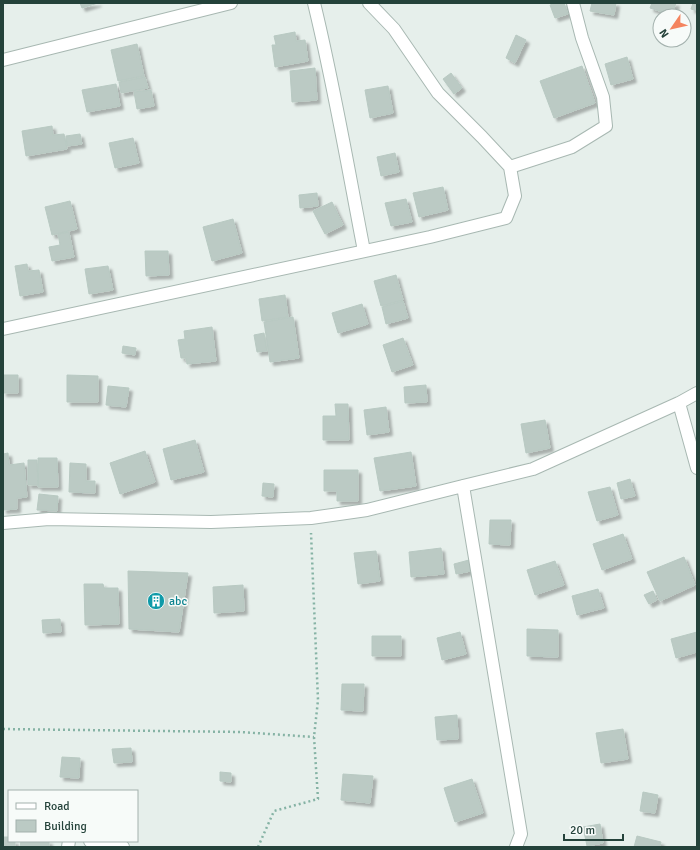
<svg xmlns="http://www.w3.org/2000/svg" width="700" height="850" viewBox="0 0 700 850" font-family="Signika,sans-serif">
<defs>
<filter id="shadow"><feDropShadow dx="3.5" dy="3.5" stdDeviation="1" flood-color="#0004"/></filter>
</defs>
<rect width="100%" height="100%" fill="#e6efeb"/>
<path fill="#bbcac4" stroke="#b8c9c2" filter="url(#shadow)" d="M80 3H98L82 8Z
M556 3H564L568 14 555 18 550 5Z
M592 3H616L614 15 590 11Z
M652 3H676L672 15 650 8Z
M693 3H697V11L691 9Z
M295 32 296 41 305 40 308 61 275 67 272 45H276L274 36Z
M516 35 526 40 515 63 506 58Z
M137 44 144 76 118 81 111 50Z
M627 57 633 79 611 85 605 64Z
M582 66 595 103 554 118 540 81Z
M315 68 317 100 292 102 290 71Z
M451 73 462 88 454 94 443 79Z
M145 77 148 88 121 93 119 82Z
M116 84 120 106 87 112 82 90Z
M388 86 393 113 370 118 365 90Z
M151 90 154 106 137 109 134 92Z
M52 126 53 135 64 134 67 149 26 156 22 131Z
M80 134 82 144 67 146 66 136Z
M133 138 139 163 115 168 109 143Z
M395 153 399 172 381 176 377 157Z
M443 187 448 210 419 217 413 193Z
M317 193 318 206 300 208 299 195Z
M406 199 412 222 391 226 385 203Z
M70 201 77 229 52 235 45 207Z
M332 202 343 225 325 234 313 211Z
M233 219 242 253 212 261 203 227Z
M69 232 74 257 52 261 49 247 60 245 58 234Z
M145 251H168L169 275 146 276Z
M27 264 28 271 39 270 43 292 20 296 15 266Z
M108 266 113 290 89 294 85 269Z
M396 275 403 300 381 306 374 281Z
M285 295 288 317 262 321 259 299Z
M403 301 408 318 386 324 382 307Z
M362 304 368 324 338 333 332 313Z
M293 317 299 358 270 362 264 322Z
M212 327 216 361 187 364 186 358H181L178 340 185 339 184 331Z
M264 333 267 351 257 352 254 335Z
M403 338 413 365 392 372 383 345Z
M123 346 136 348 135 355 122 353Z
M3 375H18V393H3Z
M67 375 98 376V402H67Z
M426 385 427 402 405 403 404 387Z
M108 386 129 388 126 407 106 405Z
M335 404H348L349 440H323V416H336Z
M386 407 389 432 367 435 364 410Z
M545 420 550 448 526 453 521 424Z
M195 440 204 472 171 480 163 449Z
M145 451 155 482 120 494 110 463Z
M411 452 416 486 380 491 374 458Z
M8 453 9 465 24 463 27 497 17 498V509L3 510V454Z
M38 458H57L58 487H38Z
M28 460H37L38 485H28Z
M70 463 86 464V481H95V493L69 492Z
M324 470H358V501H337V491H324Z
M630 479 635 496 621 499 617 483Z
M263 483 274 484 273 497 262 496Z
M610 487 618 515 597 521 588 492Z
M39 494 58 496 57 511 37 510Z
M490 520H511L510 545 489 544Z
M623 534 632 559 602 570 593 544Z
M441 548 444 574 411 577 409 552Z
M376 551 380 581 358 584 354 553Z
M684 557 695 585 660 601 647 572Z
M469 560 471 571 456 574 454 564Z
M555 561 564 585 535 595 527 570Z
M128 571 188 573 179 632 129 629Z
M84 584H103L104 588H118L119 624 85 625Z
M243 585 244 611 214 613 213 587Z
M598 589 604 608 577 615 572 596Z
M653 591 657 600 649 604 644 595Z
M60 619 61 632 43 633 42 620Z
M527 629 558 630V657L527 656Z
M460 632 466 654 442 660 437 638Z
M697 632V652L676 658 671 639Z
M372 636H401V656H372Z
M342 684H364L363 711 341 710Z
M457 715 458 739 437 740 435 717Z
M623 729 628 759 601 763 596 733Z
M131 748 132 762 114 763 112 749Z
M62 757 80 758 79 778 60 777Z
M220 772 231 773V782L220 781Z
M343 774 373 776 370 803 341 800Z
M472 779 483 813 455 822 444 788Z
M643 792 658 795 655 813 640 811Z
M600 824 603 843 587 846 583 827Z
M637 836 661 842 660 847H634Z
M3 837H9V841H15V847H3Z
M21 841H49V847H20Z"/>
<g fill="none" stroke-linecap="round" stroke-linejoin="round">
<defs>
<path id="minor" d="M314 3C334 85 348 168 364 251
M3 60 231 3
M510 167 572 147 606 126 603 97 582 38 573 3
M3 329 430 237 506 218 515 196 510 167 482 137 438 93 394 29 369 3
M679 403 697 468
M463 486 521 834 516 847
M3 523 49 519 211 522 311 518 367 510 463 486 533 469 679 403 697 393
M90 841 123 847
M68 847 69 841"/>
</defs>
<use href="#minor" stroke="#a8b8b2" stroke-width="14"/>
<path stroke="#86b3a5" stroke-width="2.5" stroke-dasharray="2 3" stroke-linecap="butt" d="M3 729 240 732 314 737
M258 847 274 811 318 799 314 737 318 700 311 533"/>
<use href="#minor" stroke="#fff" stroke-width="12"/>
</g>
<defs>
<symbol id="building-disc" viewBox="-11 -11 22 22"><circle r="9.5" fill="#0f9aa8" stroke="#f7fbf9"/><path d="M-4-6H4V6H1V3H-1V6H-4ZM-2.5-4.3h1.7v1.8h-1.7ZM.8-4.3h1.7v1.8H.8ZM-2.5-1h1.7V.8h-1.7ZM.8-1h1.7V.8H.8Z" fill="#fff"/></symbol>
</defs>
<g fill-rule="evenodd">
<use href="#building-disc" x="146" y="591" width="20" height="20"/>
</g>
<g text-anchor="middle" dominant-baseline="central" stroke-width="3" stroke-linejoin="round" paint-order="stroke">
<g font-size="12" fill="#0d838f" stroke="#f7fbf9" text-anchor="start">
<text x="169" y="601">abc</text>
</g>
</g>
<rect width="700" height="850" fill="none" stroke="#24423a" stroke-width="8"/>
<rect x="8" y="790" width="130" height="52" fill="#f7fbf9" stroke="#a3b1ad"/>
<rect x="16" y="803" width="20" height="6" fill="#ffffff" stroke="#a3b1ad"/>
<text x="44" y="810" font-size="12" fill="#24423a">Road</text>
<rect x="16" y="820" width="20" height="12" fill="#bbcac4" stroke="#a3b1ad"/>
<text x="44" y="830" font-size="12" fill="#24423a">Building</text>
<g transform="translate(672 28) rotate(236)"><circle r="19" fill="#f7fbf9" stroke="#a3b1ad"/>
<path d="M0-3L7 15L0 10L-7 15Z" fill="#f4845f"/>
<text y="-6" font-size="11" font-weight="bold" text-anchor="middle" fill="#24423a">N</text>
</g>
<path d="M564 834v6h59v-6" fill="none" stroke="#24423a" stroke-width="2"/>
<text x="570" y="834" font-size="12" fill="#24423a" stroke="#f7fbf9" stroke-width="3" paint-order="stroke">20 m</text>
</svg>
